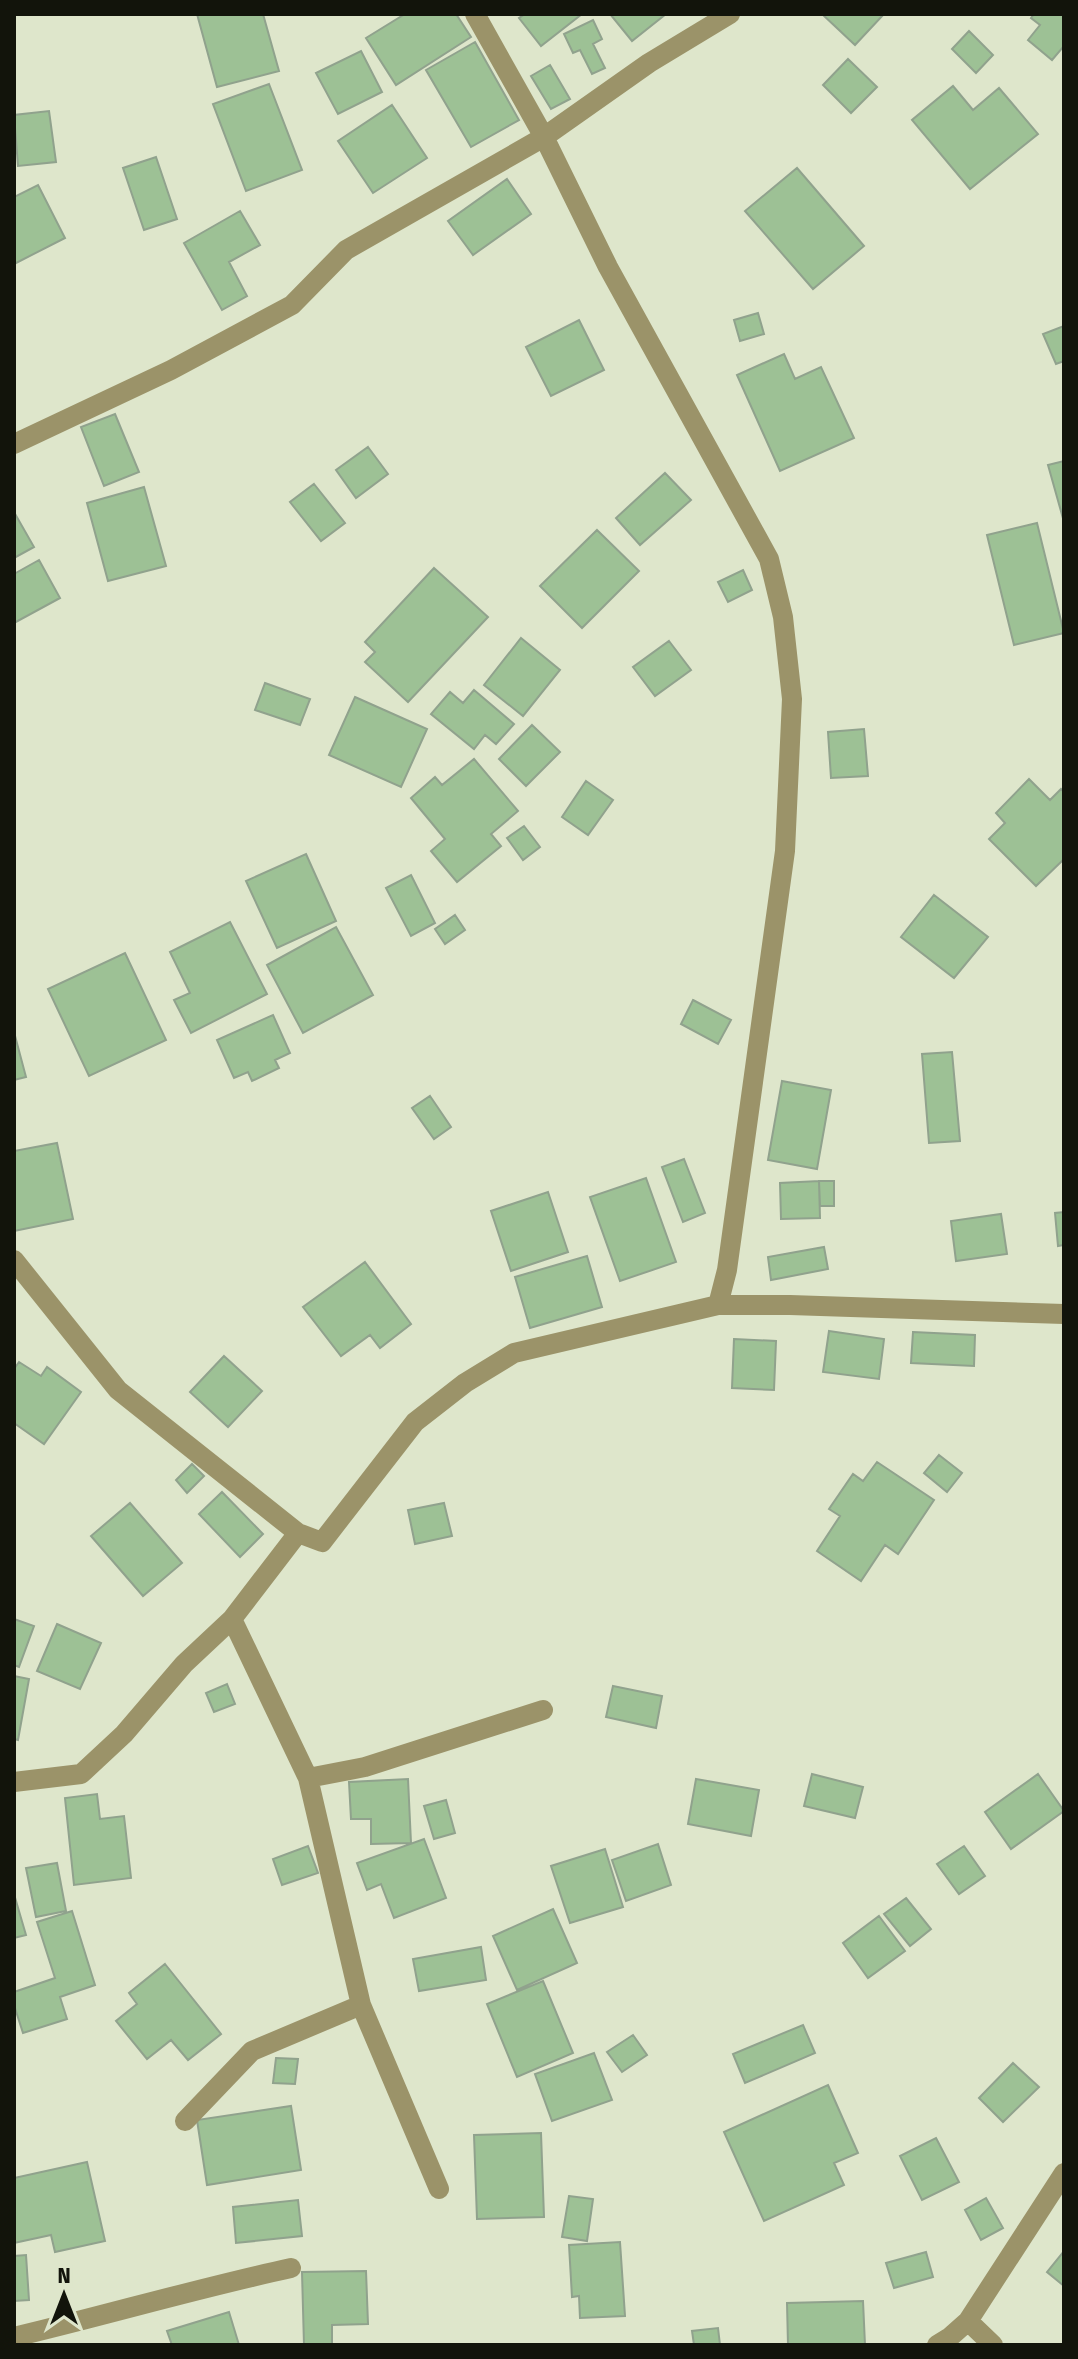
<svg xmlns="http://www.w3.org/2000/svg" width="1078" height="2359" viewBox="0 0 1078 2359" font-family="'Fira Sans Condensed',sans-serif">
<rect width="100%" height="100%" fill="#dee6cb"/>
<path fill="#9dc195" stroke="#90a28d" stroke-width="2" d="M197 14H263L279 71 217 87Z
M405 14H456L471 37 396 85 366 38Z
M525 14H582L541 46 519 18Z
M610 14H666L632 41Z
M822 14H884L855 45Z
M1034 14H1064V46L1052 60 1028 40 1040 25 1031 18Z
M593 20 602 39 593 44 605 68 592 74 580 50 573 53 564 34Z
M969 31 993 55 976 73 952 49Z
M475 42 519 120 471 147 426 70Z
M361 51 382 92 338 114 316 73Z
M848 59 877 87 851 113 823 85Z
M550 65 570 99 551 109 531 76Z
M269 84 302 170 246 191 213 104Z
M953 86 973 110 999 88 1038 134 970 189 912 120Z
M392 105 427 158 373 193 338 141Z
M49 111 56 162 18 166 14 115Z
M156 157 177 219 144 230 123 168Z
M797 168 864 246 813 289 745 211Z
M507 179 531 214 473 255 448 221Z
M38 185 65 238 14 264V197Z
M240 211 260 245 229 262 247 296 222 310 184 243Z
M758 313 764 334 740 341 734 320Z
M579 320 604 370 551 396 526 347Z
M1064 326V361L1056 364 1043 334Z
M784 354 795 379 821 367 854 438 780 471 737 375Z
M115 414 139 472 104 486 81 427Z
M368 447 388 474 356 498 336 470Z
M1064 461V522L1048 465Z
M665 473 691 500 640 545 616 518Z
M314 484 345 523 321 541 290 502Z
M144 487 166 566 108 581 87 503Z
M14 512 34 547 14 558Z
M1037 523 1064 633 1014 645 987 535Z
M597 530 639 571 582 628 540 586Z
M39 560 60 598 14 623V574Z
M434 568 488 617 408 702 365 662 375 652 365 642Z
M743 570 752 590 728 602 718 582Z
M521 638 560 670 523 716 484 685Z
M669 641 691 670 655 696 633 667Z
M265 683 310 699 300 725 255 710Z
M474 690 514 724 496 744 485 735 474 749 431 714 450 692 463 703Z
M355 697 427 729 401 787 329 755Z
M532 725 560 752 526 786 499 759Z
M864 729 868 776 831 778 828 732Z
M474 759 518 811 491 834 501 846 457 882 431 851 445 839 411 798 435 777 442 785Z
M1029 779 1050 800 1061 789 1064 792V859L1036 886 989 839 1005 823 996 813Z
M586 781 613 800 588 835 562 817Z
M524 826 540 847 523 860 507 838Z
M306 854 336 921 277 948 246 881Z
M411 875 435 923 411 936 386 888Z
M934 895 988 937 954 978 901 937Z
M455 915 465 930 445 944 435 929Z
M230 922 267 994 191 1033 174 1000 190 993 170 952Z
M336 927 373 995 303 1033 267 965Z
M125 953 166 1040 89 1076 48 989Z
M693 1000 731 1020 718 1044 681 1024Z
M273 1015 290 1053 275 1060 279 1068 252 1081 248 1072 234 1078 217 1040Z
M14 1032 26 1077 14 1080Z
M952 1052 960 1141 929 1143 922 1054Z
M782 1081 831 1090 817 1169 768 1160Z
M430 1096 451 1127 434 1139 412 1108Z
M57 1143 73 1219 14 1231V1151Z
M684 1159 705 1213 683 1222 662 1167Z
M646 1178 676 1262 620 1281 590 1197Z
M819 1181H834V1206H820Z
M819 1181 820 1218 781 1219 780 1183Z
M548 1192 568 1252 511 1271 491 1211Z
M1064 1212V1245L1058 1246 1055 1213Z
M1001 1214 1007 1254 956 1261 951 1221Z
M824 1247 828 1269 771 1280 768 1257Z
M587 1256 602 1307 530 1328 515 1277Z
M365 1262 411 1324 380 1348 370 1335 341 1356 303 1307Z
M829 1331 884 1339 879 1379 823 1372Z
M913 1332 975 1335 974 1366 911 1363Z
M734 1339 776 1341 774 1390 732 1388Z
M224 1356 262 1391 228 1427 190 1392Z
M19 1362 41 1376 47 1367 81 1392 44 1444 14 1423V1369Z
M939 1455 962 1473 947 1492 924 1473Z
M877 1462 934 1500 898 1554 885 1545 861 1581 817 1551 840 1516 829 1509 853 1474 863 1481Z
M192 1464 204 1476 187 1493 176 1480Z
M222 1492 263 1534 240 1557 199 1514Z
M130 1503 182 1563 143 1596 91 1536Z
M444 1503 452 1536 415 1544 408 1510Z
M14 1619 34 1626 19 1667 14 1665Z
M57 1624 101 1643 80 1689 37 1671Z
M14 1676 29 1679 18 1740 14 1739Z
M227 1684 235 1704 214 1712 206 1693Z
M613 1686 662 1696 656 1728 606 1717Z
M812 1774 863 1787 855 1818 804 1806Z
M1038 1774 1064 1811 1011 1849 985 1812Z
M408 1779 411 1843 371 1844V1819H351L349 1782Z
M696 1779 759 1790 751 1836 688 1824Z
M97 1794 100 1819 124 1816 131 1878 74 1885 65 1798Z
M446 1800 455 1833 434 1839 424 1806Z
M424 1839 446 1898 394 1918 381 1884 367 1890 357 1863Z
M658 1844 671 1885 626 1901 612 1860Z
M308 1846 318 1873 282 1885 273 1859Z
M964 1846 985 1876 959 1894 937 1864Z
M605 1849 623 1907 570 1923 551 1866Z
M57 1863 66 1911 36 1917 26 1868Z
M14 1894 26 1935 14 1938Z
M906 1898 931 1929 910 1946 884 1914Z
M553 1909 577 1963 517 1990 493 1936Z
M72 1911 95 1985 60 1997 67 2019 23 2033 14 2005V1992L55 1978 37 1922Z
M879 1916 905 1951 868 1978 843 1943Z
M481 1947 486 1980 419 1991 413 1959Z
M165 1964 221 2034 188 2060 171 2040 147 2059 116 2021 137 2004 129 1993Z
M543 1981 573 2053 517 2077 487 2004Z
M803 2025 815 2053 745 2083 733 2054Z
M633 2035 647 2055 622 2072 607 2052Z
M594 2053 612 2100 552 2121 535 2074Z
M276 2058 298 2059 295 2084 273 2083Z
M1013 2063 1039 2087 1003 2122 979 2098Z
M828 2085 858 2153 834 2163 844 2185 764 2221 724 2132Z
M291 2106 301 2170 207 2185 197 2120Z
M541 2133 544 2217 477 2219 474 2135Z
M936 2138 959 2182 922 2200 900 2156Z
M87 2162 105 2241 55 2252 51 2235 14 2243V2178Z
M569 2196 593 2199 587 2241 562 2237Z
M986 2198 1003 2228 981 2240 965 2210Z
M298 2200 302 2236 236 2243 233 2207Z
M620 2242 625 2316 580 2318 579 2296 572 2297 569 2245Z
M1064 2251V2286L1047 2272Z
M926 2252 933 2277 894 2288 886 2263Z
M26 2255 29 2300 14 2301V2256Z
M366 2271 368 2324 332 2325V2344L304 2345 302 2272Z
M863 2301 865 2345H788L787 2303Z
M229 2312 239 2345H172L167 2331Z
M718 2328 720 2345H694L692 2331Z"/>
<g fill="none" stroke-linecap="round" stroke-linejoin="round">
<path stroke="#9b9369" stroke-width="20" d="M14 444 171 370 292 305 346 250 544 137 649 63 730 14
M14 1260 118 1390 298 1533
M718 1305H790L1064 1314
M232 1619 308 1778 361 2005 439 2189
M308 1778 365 1767 543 1710
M14 1782 81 1774 124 1734 184 1664 232 1619 298 1533 322 1542 415 1422 465 1383 514 1353 718 1305 727 1270 785 851 792 699 783 617 769 559 608 267 544 137 475 14
M185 2121 252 2051 361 2005
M968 2321 1064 2173
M14 2337C107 2315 198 2288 291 2268
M937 2345 950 2337 968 2321 993 2345"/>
</g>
<rect width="1078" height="2359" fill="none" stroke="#12140b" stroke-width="32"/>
<g transform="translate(64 2295)" stroke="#dee6cb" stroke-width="6" paint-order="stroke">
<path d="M0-6L14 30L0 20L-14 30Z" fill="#12140b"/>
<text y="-12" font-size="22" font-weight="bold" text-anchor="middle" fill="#12140b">N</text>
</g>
</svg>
